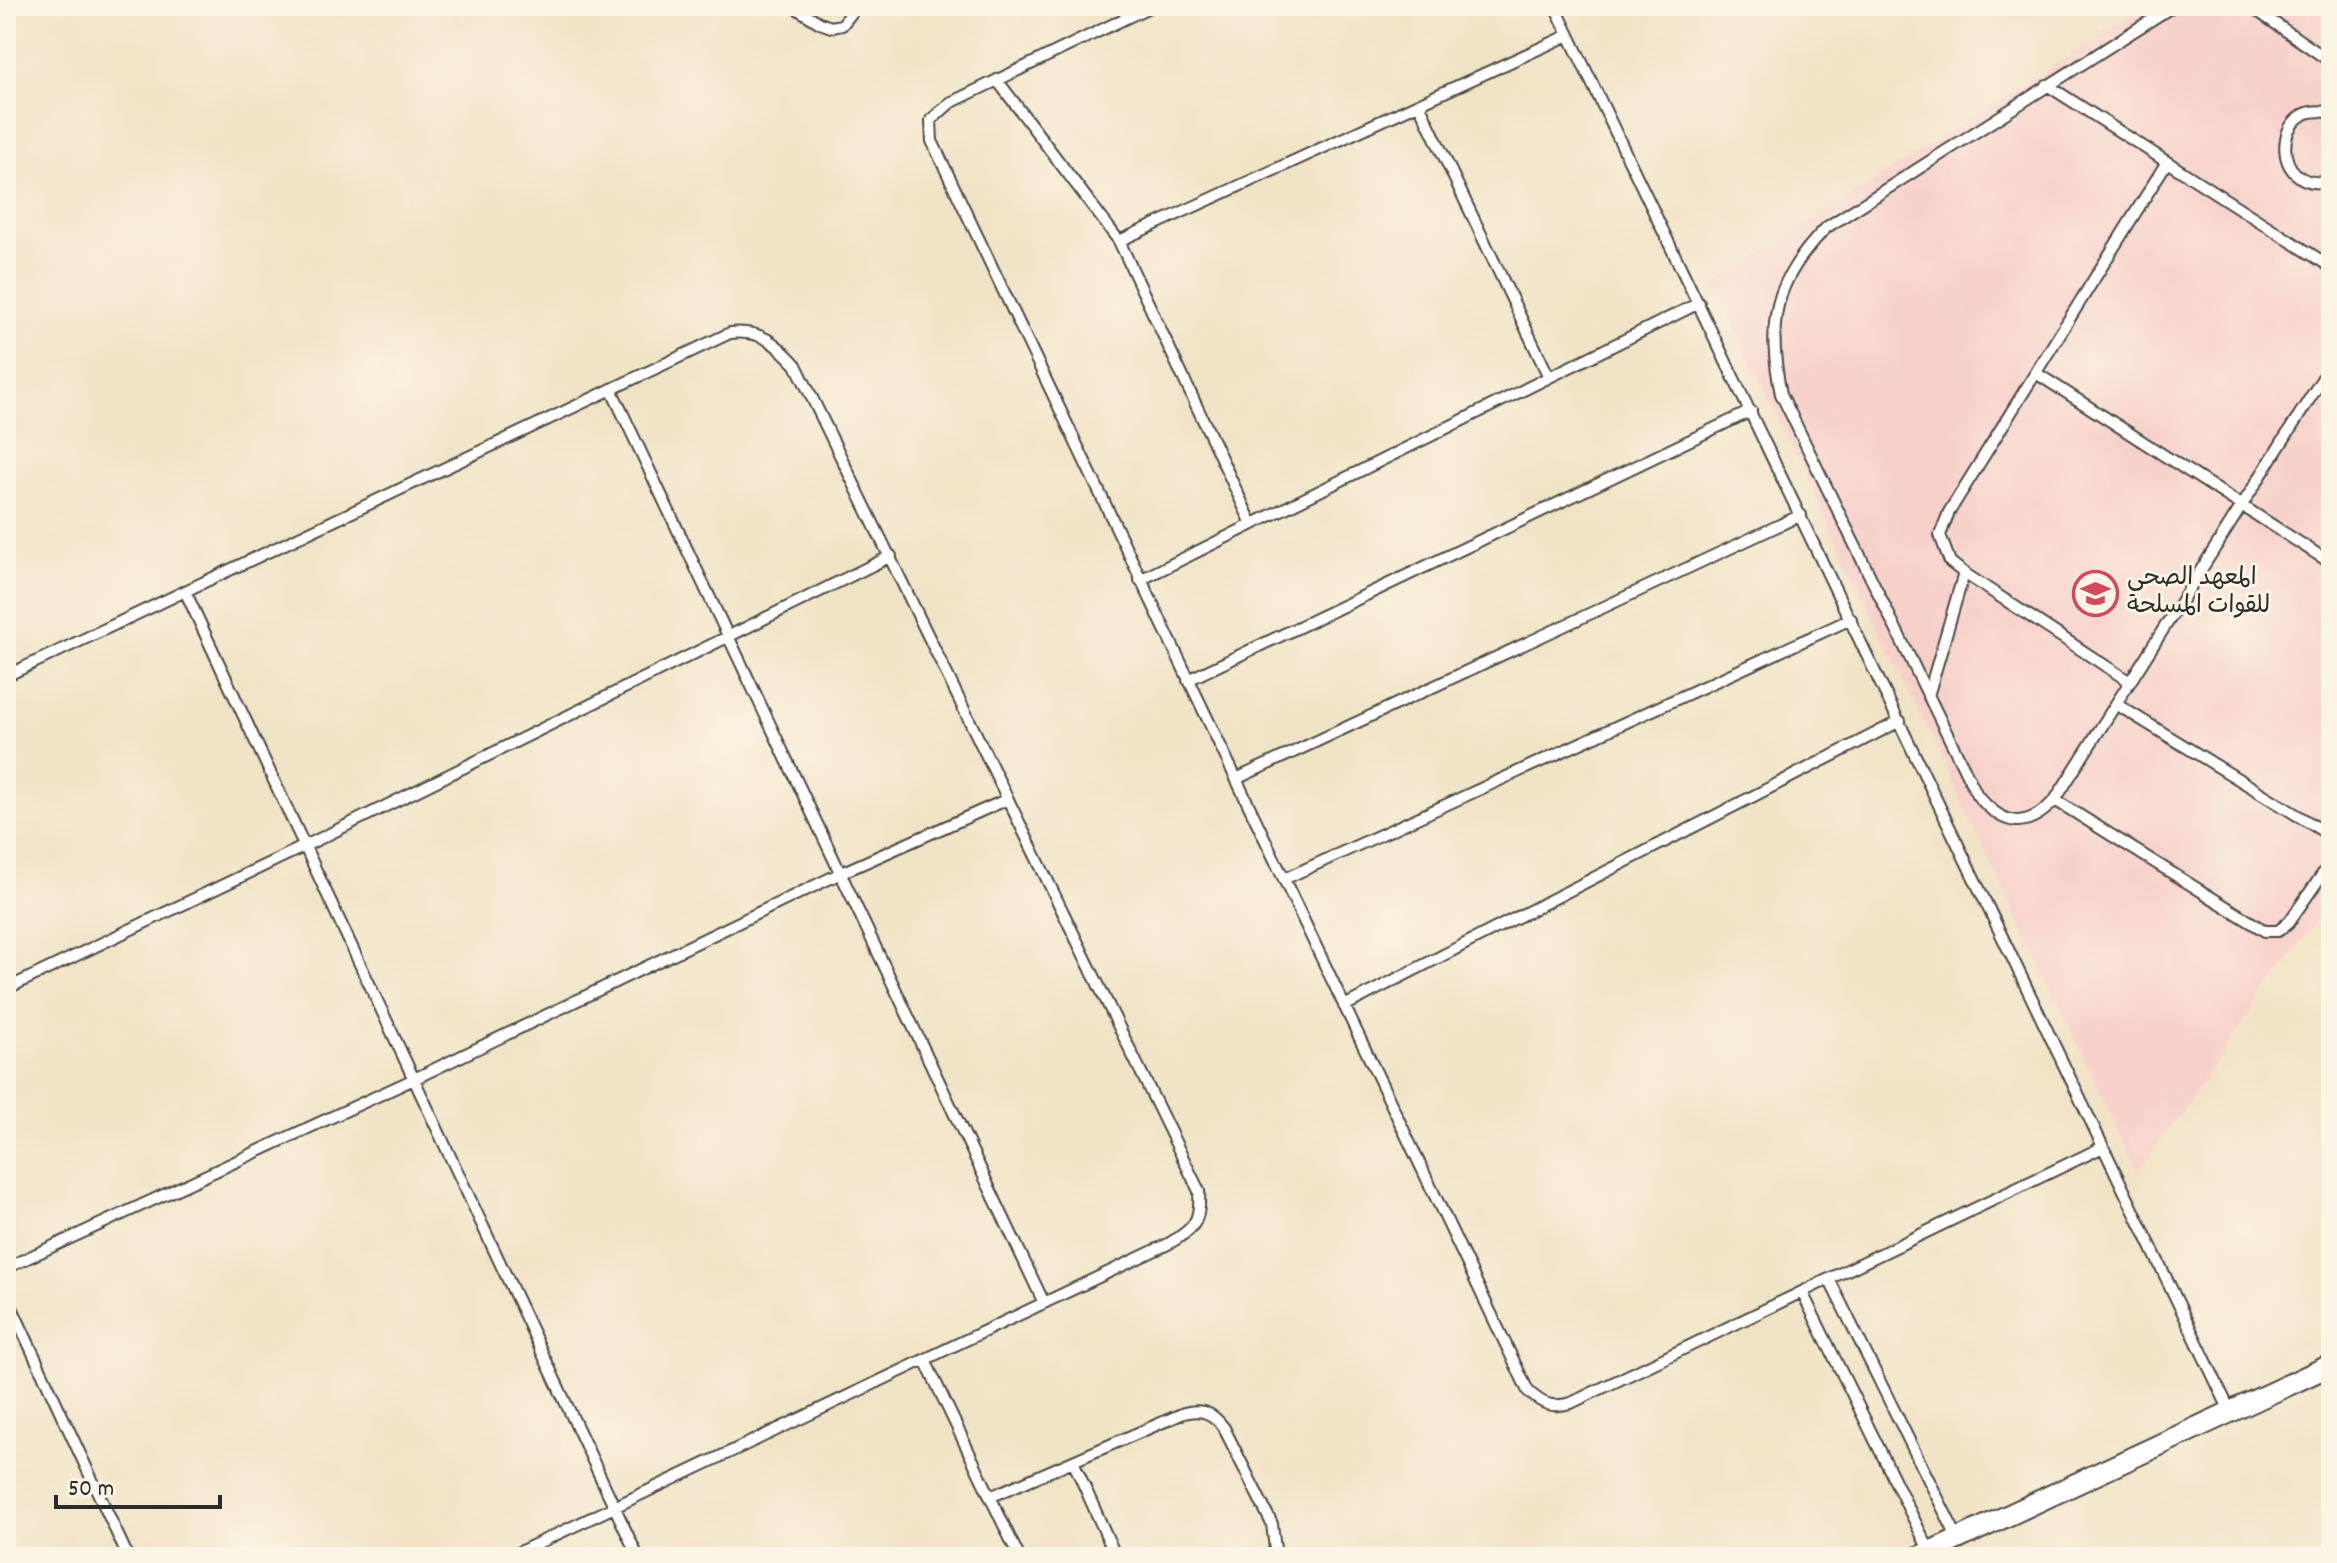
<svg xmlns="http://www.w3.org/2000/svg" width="2337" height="1563" viewBox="0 0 2337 1563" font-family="Dekko,'Playpen Sans Arabic',sans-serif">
<rect width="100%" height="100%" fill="#fcf5e5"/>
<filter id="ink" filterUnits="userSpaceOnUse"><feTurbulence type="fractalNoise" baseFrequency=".0125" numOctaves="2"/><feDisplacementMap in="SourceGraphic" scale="16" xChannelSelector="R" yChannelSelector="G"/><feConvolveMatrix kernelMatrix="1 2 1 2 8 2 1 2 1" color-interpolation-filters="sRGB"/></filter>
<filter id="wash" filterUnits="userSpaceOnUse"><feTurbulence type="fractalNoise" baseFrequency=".006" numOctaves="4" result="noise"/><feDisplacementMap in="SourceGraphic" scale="32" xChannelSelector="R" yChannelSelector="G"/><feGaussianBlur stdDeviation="1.8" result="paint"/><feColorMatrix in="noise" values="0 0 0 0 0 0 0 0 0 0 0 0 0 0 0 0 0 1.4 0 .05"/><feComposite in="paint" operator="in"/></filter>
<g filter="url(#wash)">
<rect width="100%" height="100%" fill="#f1e3c6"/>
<path fill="#f7d0ca" d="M2145 6H2317L2331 15V900L2139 1171 1714 285Z"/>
</g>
<g filter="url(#ink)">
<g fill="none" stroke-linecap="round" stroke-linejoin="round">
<defs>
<path id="lane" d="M793 6 820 23 831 27 842 25 857 6
M1151 6 950 103 931 120 932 141 1528 1391C1543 1405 1552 1408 1571 1403L2103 1147
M1555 6 2230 1411
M2173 6 1827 227C1774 280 1766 321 1781 394L1977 795C2003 826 2026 831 2055 800L2331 365
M2250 6 2331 62
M997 80 1119 241 1252 524
M2047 85 2331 267
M1419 104 1549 377
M2331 113C2272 97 2268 195 2331 181
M1119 241 1569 35
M2036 373 2331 563
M611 389 1044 1303
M1140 580 1699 303
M185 591 638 1557
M6 676 730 333C761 330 775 342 796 365L1199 1191C1201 1222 1194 1229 1168 1244L509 1557
M1188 680 1751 411
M2130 682 1964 573 1950 562 1940 535 1949 512 2167 162
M1928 696 1964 573
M2116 704 2331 836
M1236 779 1801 515
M2055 800 2265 931H2278L2289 922 2331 862
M1284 879 1851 619
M6 989 305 846 891 556
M1344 1006 1900 721
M6 1268 414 1079 841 873 1008 799
M1829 1279 1958 1539
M1802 1292 1930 1552
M6 1295 128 1557
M925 1360 1019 1557
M1073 1461 1116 1557
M990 1497 1184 1413C1202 1408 1213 1413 1224 1428L1272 1524 1275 1549 1269 1557"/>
<path id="street" d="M1919 1557 2331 1365"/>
</defs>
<use href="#lane" stroke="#494742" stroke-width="14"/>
<use href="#street" stroke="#494742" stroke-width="24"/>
<use href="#lane" stroke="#fff" stroke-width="10"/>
<use href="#street" stroke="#fff" stroke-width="20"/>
</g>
</g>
<defs>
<symbol id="university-ring" viewBox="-11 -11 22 22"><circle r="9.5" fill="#fcf5e5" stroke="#d1495b" stroke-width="1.5"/><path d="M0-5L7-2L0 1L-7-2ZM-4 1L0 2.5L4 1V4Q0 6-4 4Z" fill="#d1495b"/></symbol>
</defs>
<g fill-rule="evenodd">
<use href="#university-ring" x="2070" y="568" width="51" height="51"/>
</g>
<g text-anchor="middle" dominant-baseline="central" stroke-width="6" stroke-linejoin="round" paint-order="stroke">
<g font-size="24" fill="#2b2b2b" stroke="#fcf5e5" text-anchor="start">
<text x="2127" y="579">المعهد الصحي<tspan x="2127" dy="28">للقوات المسلحة</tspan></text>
</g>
</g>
<rect width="2337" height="1563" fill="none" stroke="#fcf5e5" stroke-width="32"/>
<path d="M56 1495v12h164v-12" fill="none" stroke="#2b2b2b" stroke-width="4"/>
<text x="68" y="1495" font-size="24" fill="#2b2b2b" stroke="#fcf5e5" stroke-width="6" paint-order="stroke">50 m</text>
</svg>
